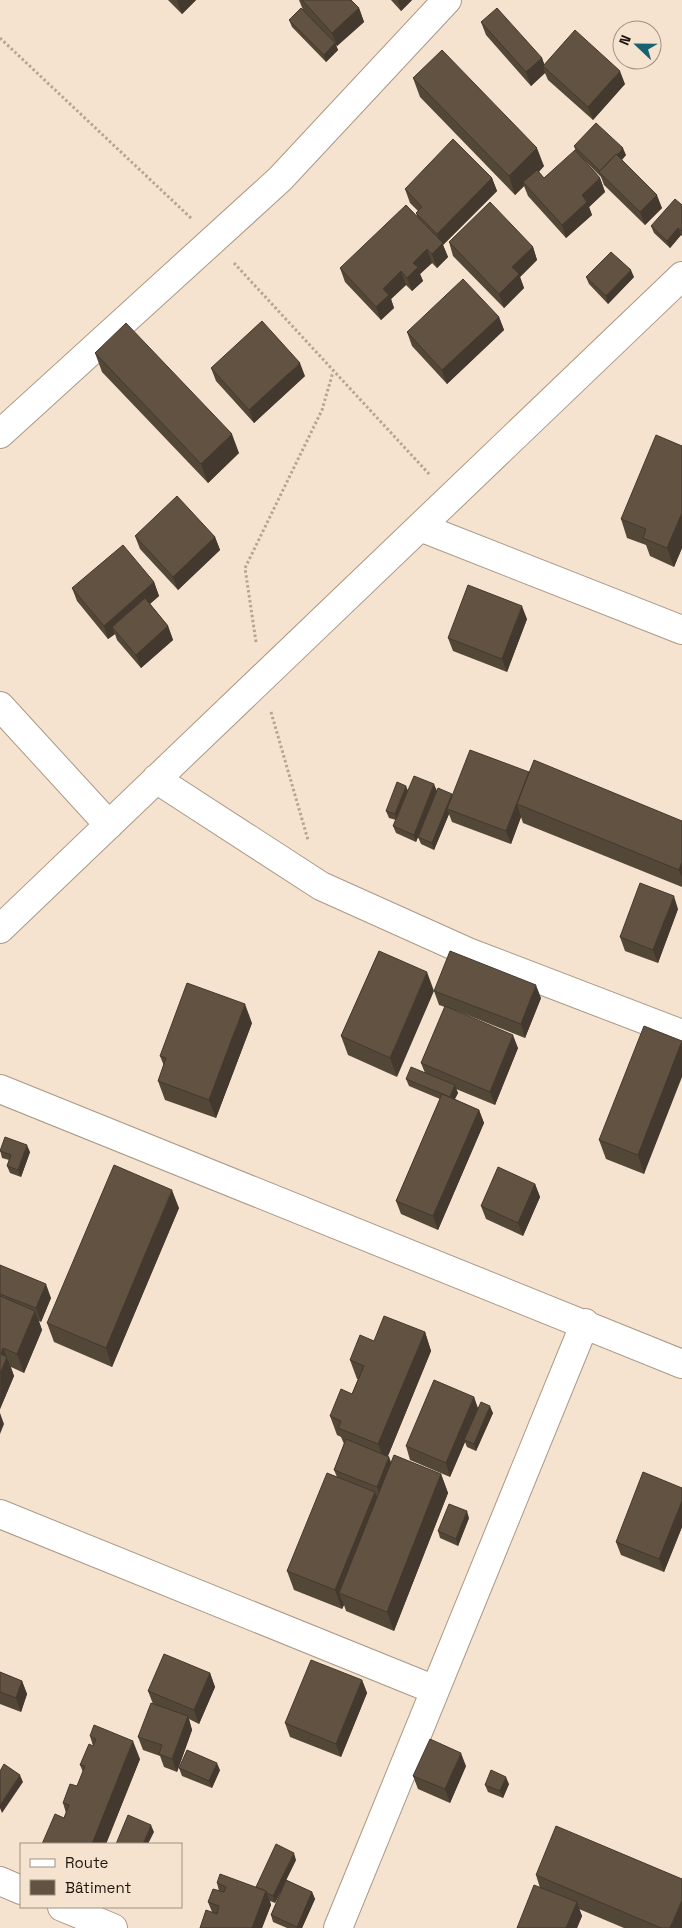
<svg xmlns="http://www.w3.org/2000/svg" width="682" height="1928" viewBox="0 0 682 1928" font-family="'Space Grotesk',sans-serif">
<rect width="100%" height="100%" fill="#f6e3cf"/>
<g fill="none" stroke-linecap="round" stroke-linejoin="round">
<defs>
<path id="minor" d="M0 434 280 179 447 0
M420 527 682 630
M0 706 109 825
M156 779 321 886 468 952 682 1034
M0 929 682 276
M0 1089 682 1364
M0 1514 435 1690
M0 1881 21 1890
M62 1907 113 1928
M338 1928 585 1323"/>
</defs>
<use href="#minor" stroke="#aa9986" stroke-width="30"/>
<path stroke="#b4a595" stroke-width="3" stroke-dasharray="2.5 2.5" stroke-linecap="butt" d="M0 38 192 219
M234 263 430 475
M256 642 245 568 322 410 333 372
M271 712 308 840"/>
<use href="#minor" stroke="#fff" stroke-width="28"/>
</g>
<path fill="#534738" d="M168 0H196L182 14Z
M299 0H351L359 8 364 22 337 46 336 45 338 50 326 62 292 27 289 20 303 10Z
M391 0H412L401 11Z
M481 22 542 58 544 64 625 84 593 120 548 80 545 73 531 86 486 35Z
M413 78 544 166 539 172 544 178 576 152 574 146 626 155 622 160 662 208 645 225 604 185 601 177 582 158 600 178 605 192 589 207 592 215 566 238 528 196 524 186 515 195 420 97Z
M492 178 497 191 443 245 448 257 437 268 432 263 420 274 423 281 412 291 406 285 391 299 394 308 381 320 345 282 340 268 417 216 416 213 418 211 410 203 405 189Z
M682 205V236L681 235 670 248 654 233 651 226Z
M449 242 533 247 537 260 520 277 524 288 504 308 453 256Z
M586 277H634L608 304 589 284Z
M499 317 504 330 447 384 412 346 407 332Z
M95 353 239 453 208 483 102 372Z
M211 368 305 376 254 423 216 381Z
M682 446V548L674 567 650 556 646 545 627 538 621 519Z
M135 536 215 537 220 550 178 590 140 549Z
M154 582 159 596 150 604 168 626 173 640 141 668 117 640 115 634 108 639 77 601 72 588Z
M527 619 507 672 453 651 448 638Z
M529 772 682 821V887L523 823 521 817 511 844 452 822 449 814 434 850 421 844 418 837 416 842 396 833 393 826 396 820 389 818 386 811 408 790 437 791 422 827 452 795Z
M678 909 658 963 625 951 620 937Z
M379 951 397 1077 348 1055 341 1036Z
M434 991 541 998 525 1038 452 1009 518 1048 495 1105 456 1089 458 1093 455 1099 479 1110 484 1123 438 1230 401 1214 396 1201 440 1099 409 1086 406 1079 425 1073 421 1063 445 1007 439 1005Z
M252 1023 216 1118 165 1100 158 1081 164 1066 160 1056Z
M682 1041 644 1174 606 1159 599 1140Z
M0 1150 30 1152 21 1177 10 1173 7 1166 9 1160 2 1158Z
M535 1184 540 1197 523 1236 486 1219 481 1206Z
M179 1208 112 1367 54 1342 47 1323Z
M0 1265 51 1298 41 1322 39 1321 42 1330 24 1373 11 1367 14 1376 0 1409Z
M425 1332 431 1351 388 1456 391 1463 441 1474 448 1493 394 1631 346 1611 344 1605 342 1609 294 1590 287 1571 337 1477 334 1470 344 1444 341 1437 337 1435 330 1416 352 1394 358 1379H357L350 1360 374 1341Z
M474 1397 478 1408 493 1413 476 1451 467 1447 465 1442 450 1477 410 1460 406 1446Z
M682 1488V1527L664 1572 621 1555 616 1542Z
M469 1518 458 1546 440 1538 438 1531Z
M0 1672 22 1681 27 1694 21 1712 0 1704Z
M210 1673 215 1687 199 1724 189 1719 192 1730 177 1772 164 1767 160 1756 143 1750 138 1737 153 1704 148 1691Z
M362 1680 367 1693 341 1757 290 1737 285 1723Z
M90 1736 140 1759 106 1844H42L64 1818 66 1813 63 1803 77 1786 83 1772 80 1765 93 1746Z
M466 1766 450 1803 418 1789 413 1776Z
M179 1768 220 1770 212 1788 182 1776Z
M509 1784 503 1798 488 1792 485 1785Z
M296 1860 286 1880 312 1892 315 1899 302 1928H287L273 1922 271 1915 284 1886 275 1903 270 1901 271 1905 262 1928H200L212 1912 208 1902 219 1891 217 1883 256 1887Z
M536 1875 682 1928H624L579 1909 582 1916 577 1928H517L540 1888Z"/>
<path fill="#44392e" d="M178 0H196L182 14 177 1Z
M398 0H412L401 11Z
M359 8 364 22 337 46 332 33Z
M335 43 338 50 326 62 324 55Z
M542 58 546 69 543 66 545 73 531 86 526 72Z
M620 71 625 84 593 120 588 107Z
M537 148 544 166 525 185 523 182 524 186 515 195 509 176Z
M623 148 626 155 605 178 601 172Z
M492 178 497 191 443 245 448 257 437 268 432 254 441 245 437 234Z
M600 178 605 192 589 207 592 215 566 238 562 225 582 195Z
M657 195 662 208 645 225 640 212Z
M678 228 681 235 670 248 667 241Z
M533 247 537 260 520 277 524 288 504 308 499 294 512 267Z
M427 249 432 263 420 274 423 281 412 291 407 278 413 263Z
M631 270 634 277 608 304 606 296Z
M401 271 406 285 391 299 394 308 381 320 376 307 383 289Z
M499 317 504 330 447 384 442 370Z
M300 363 305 376 254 423 249 410Z
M232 434 239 453 208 483 201 464Z
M682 513V548L674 567 667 548Z
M215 537 220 550 178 590 173 577Z
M154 582 159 596 117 632 112 627 115 634 108 639 104 626Z
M522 606 527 619 507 672 502 659Z
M168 626 173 640 141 668 136 655Z
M529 772 517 804 521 817 511 844 506 831Z
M434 784 437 791 416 842 414 835Z
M406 786 409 793 398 821 395 814Z
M452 794 454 801 447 809 449 814 434 850 432 843Z
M682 862V878L679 870Z
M674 896 678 909 658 963 653 950Z
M427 972 434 991 397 1077 390 1058Z
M536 985 541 998 525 1038 521 1024Z
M245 1004 252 1023 216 1118 209 1100Z
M513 1035 518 1048 495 1105 490 1092Z
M682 1041V1077L644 1174 638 1155Z
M455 1085 458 1093 452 1104 450 1097Z
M479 1110 484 1123 438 1230 433 1216Z
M27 1145 30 1152 21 1177 18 1170Z
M535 1184 540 1197 523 1236 518 1223Z
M172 1190 179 1208 112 1367 106 1348Z
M46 1284 51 1298 41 1322 36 1308Z
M35 1311 42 1330 24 1373 17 1354Z
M425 1332 431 1351 385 1463 378 1444Z
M3 1348 14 1376 0 1409 1 1354Z
M474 1397 478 1410 464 1440 465 1442 450 1477 446 1463Z
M490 1406 493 1413 476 1451 474 1444Z
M0 1413 4 1424 0 1434Z
M389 1457 394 1470 382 1501 377 1487Z
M441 1474 448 1493 394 1631 387 1612Z
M375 1492 382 1511 339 1593 344 1605 342 1609 335 1590Z
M682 1501V1527L664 1572 659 1559Z
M467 1511 469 1518 458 1546 456 1539Z
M210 1673 215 1687 199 1724 194 1710Z
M362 1680 367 1693 341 1757 336 1744Z
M22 1681 27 1694 21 1712 16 1698Z
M188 1716 192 1730 177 1772 172 1759Z
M133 1741 140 1759 106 1844H92Z
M461 1753 466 1766 450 1803 445 1789Z
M217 1763 220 1770 212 1788 209 1781Z
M20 1775 23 1782 2 1813 0 1808V1805Z
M506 1777 509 1784 503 1798 500 1791Z
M151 1825 154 1832 148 1844H143Z
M294 1853 296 1860 275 1903 273 1896Z
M266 1891 271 1905 262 1928H252Z
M312 1892 315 1899 302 1928H297V1927Z
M682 1900V1928H670Z
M577 1902 582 1916 577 1928H566Z"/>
<path fill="#615241" stroke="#44392e" d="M302 0H351L359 8 332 33Z
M301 8 335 43 324 55 289 20Z
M497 8 542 58 526 72 481 22Z
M575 30 620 71 588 107 543 66Z
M442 50 537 148 509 176 413 78Z
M596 123 623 148 617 155 616 154 600 171 574 146Z
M453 139 492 178 437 234 416 213 422 207 405 189Z
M575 150 600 178 582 195 587 202 562 225 523 182 537 170 544 178Z
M616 154 657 195 640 212 599 172Z
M675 199 682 205V231L678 228 667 241 651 226Z
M490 202 533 247 512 267 519 274 499 294 449 242Z
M406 205 443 243 432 254 427 249 413 263 418 267 407 278 401 271 383 289 389 295 376 307 340 268Z
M611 252 631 270 606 296 586 277Z
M463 279 499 317 442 370 407 332Z
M262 321 300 363 249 410 211 368Z
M126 323 232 434 201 464 95 353Z
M656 435 682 446V513L667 548 643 538 646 529 621 519Z
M177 496 215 537 173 577 135 536Z
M123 545 154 582 104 626 72 588Z
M468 585 522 606 502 659 448 638Z
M145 598 168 626 136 655 112 627Z
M470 750 529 772 506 831 447 809Z
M534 760 682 821V862L679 870 517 804Z
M414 776 434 784 414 835 393 826Z
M397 782 406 786 395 814 386 811Z
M438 788 452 794 432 843 418 837Z
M640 883 674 896 653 950 620 937Z
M379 951 427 972 390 1058 341 1036Z
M450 951 536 985 521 1024 434 991Z
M187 983 245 1004 209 1100 158 1081 166 1058 160 1056Z
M445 1006 513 1035 490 1092 421 1063Z
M644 1026 682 1041 638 1155 599 1140Z
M411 1067 455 1085 450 1097 406 1079Z
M442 1094 479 1110 433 1216 396 1201Z
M5 1137 27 1145 18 1170 7 1166 11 1155 0 1151Z
M114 1165 172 1190 106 1348 47 1323Z
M498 1167 535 1184 518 1223 481 1206Z
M0 1265 46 1284 36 1308 0 1294Z
M0 1296 35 1311 17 1354 3 1348 1 1354 7 1357 0 1374Z
M384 1316 425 1332 378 1444 338 1428 341 1421 330 1416 341 1389 352 1394 364 1366 350 1360 360 1335 374 1341Z
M434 1380 474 1397 446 1463 406 1446Z
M481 1402 490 1406 474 1444 464 1440Z
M346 1439 389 1457 377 1487 334 1470Z
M394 1455 441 1474 387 1612 339 1593Z
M643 1472 682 1488V1501L659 1559 616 1542Z
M327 1473 375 1492 335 1590 287 1571Z
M449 1504 467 1511 456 1539 438 1531Z
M164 1654 210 1673 194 1710 148 1691Z
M311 1660 362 1680 336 1744 285 1723Z
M0 1672 22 1681 16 1698 0 1692Z
M151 1703 188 1716 172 1759 159 1754 162 1745 138 1737Z
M94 1725 133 1741 92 1844H42L55 1814 64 1818 69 1805 63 1803 70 1784 77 1786 85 1766 80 1765 89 1744 93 1746 96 1739 90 1736Z
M430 1739 461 1753 445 1789 413 1776Z
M187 1750 217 1763 209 1781 179 1768Z
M4 1764 20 1775 0 1805V1771Z
M491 1770 506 1777 500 1791 485 1785Z
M128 1815 151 1825 143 1844H116Z
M556 1826 682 1879V1900L670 1928H661L536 1875Z
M276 1844 294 1853 273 1896 267 1893 266 1891 256 1887Z
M220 1874 266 1891 252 1928H200L206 1910 217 1914 219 1906 208 1902 213 1889 224 1892 226 1887 217 1883Z
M286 1880 312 1892 297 1927 271 1915Z
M534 1885 577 1902 566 1928H517Z"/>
<rect x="20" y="1843" width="162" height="65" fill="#f6e3cf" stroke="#9f9182"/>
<rect x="30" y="1859" width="25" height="8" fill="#ffffff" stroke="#9f9182"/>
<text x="65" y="1868" font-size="15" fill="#1d160f">Route</text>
<rect x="30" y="1880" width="25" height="15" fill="#615241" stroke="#9f9182"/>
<text x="65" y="1893" font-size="15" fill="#1d160f">Bâtiment</text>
<g transform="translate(637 45) rotate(292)"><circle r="24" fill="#f6e3cf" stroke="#9f9182"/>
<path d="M0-4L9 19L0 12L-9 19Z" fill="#186270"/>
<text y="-8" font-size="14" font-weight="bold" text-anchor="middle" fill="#1d160f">N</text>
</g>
</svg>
